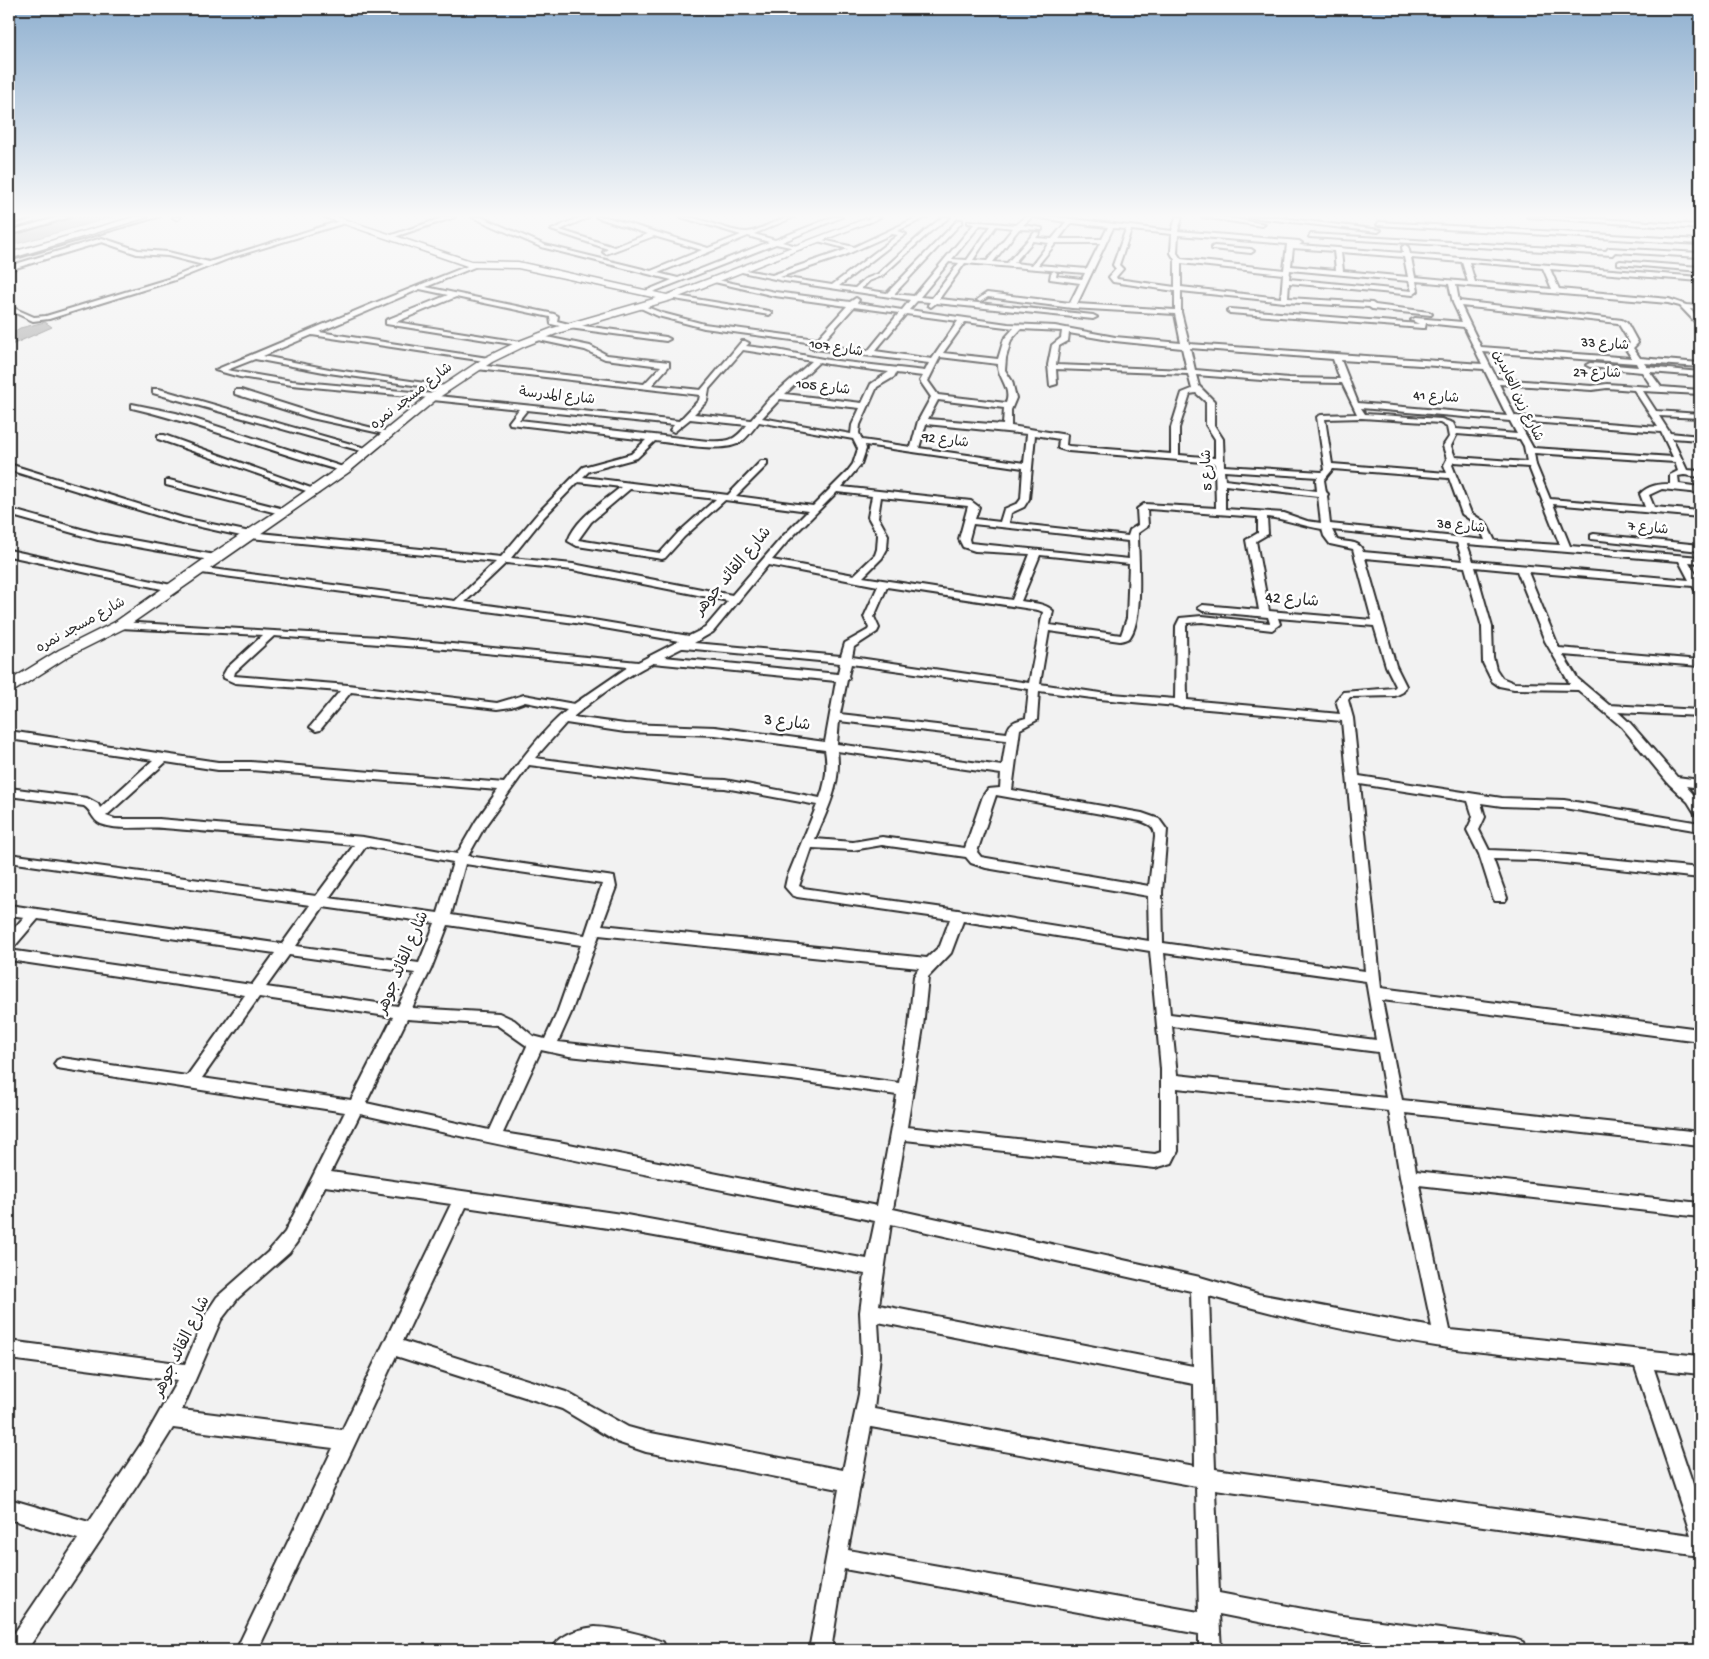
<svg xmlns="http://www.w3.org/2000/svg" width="1709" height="1659" viewBox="0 0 1709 1659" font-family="'Gochi Hand','Playpen Sans Arabic',sans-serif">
<rect width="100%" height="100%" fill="#f2f2f2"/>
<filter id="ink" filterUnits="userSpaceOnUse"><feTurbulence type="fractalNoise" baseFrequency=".02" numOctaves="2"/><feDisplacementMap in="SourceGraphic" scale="10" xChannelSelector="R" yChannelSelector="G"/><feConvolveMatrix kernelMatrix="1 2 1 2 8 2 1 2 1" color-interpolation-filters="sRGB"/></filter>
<g filter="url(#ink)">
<path fill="#ababab" stroke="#787878" d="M78 217H113L9 246V235Z
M45 322 52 327 9 346V335L20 328Z"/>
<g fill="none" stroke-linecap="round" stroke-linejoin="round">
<defs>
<path id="street" d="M21 217H31L9 225V221Z
M59 217H70L9 235V231Z
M445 217H455L391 238 386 237Z
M472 217H481L545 245 651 271 702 250 654 236 606 254 603 252 608 249 551 230 580 217H589L560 230 614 247 648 234 596 217H606L708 248 741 235 681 217C704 217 724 231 746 232 758 233 777 217 794 217L754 234 775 240 833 217H842L782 242 800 247V249L776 244 645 295 642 293 643 292 672 280 541 247ZM748 236 769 242 678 278 658 273Z
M872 217H881L868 223 865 221Z
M918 217H927L897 231 906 234 839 286 855 288 865 279 878 274 926 230 943 217H950L930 232 882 276 869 281 861 289 887 293 958 220H962V222L894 294 914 296 974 224 968 223V221L1016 225 1025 217H1032L1023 225 1042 228V230L1019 229 993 262 1007 263 1035 232 1040 233 1036 238 1052 239 1066 222 1035 217H1056L1172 231 1176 217H1182L1178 231 1299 241 1302 243 1299 245 1403 253 1402 247 1405 245 1408 247 1410 254 1700 277V281L1550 269 1559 289 1669 299 1686 305 1700 306V310L1690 309 1700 321V327L1680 306 1668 303 1456 285 1459 301 1622 320 1627 323 1638 343 1633 348 1640 358 1700 363V367L1644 363 1647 367 1700 372V376L1650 372 1661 387 1700 390V394L1643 391 1656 411 1700 414V418L1659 416 1670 433 1700 436V440L1672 438 1687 470 1700 471V477L1684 475 1678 476 1679 484 1700 487V493L1662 489 1649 495 1654 507 1700 511V517L1553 504 1570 546 1700 557V563L1689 562 1700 581V591L1695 590 1693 586 1528 572 1559 648 1700 660V666L1563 655 1578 679 1609 705 1700 710V716L1618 712 1630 723 1677 777 1700 780V788L1686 786 1700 802V816L1696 815 1688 802 1669 784 1622 727 1578 690 1514 689 1499 686 1492 681 1483 663 1482 627 1465 567 1365 558 1396 666 1406 686 1403 692 1395 696 1350 697 1348 700 1353 718 1359 776 1502 798 1564 800 1700 823V831L1564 808 1502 806 1481 803 1485 817 1479 830 1489 850 1537 852 1700 868V878L1537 860 1493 859 1507 898 1505 901H1495L1493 898 1479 854 1467 830 1473 817 1468 801 1360 784 1381 988 1700 1029V1041L1382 1000 1402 1100 1700 1132V1146L1405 1113 1416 1171 1700 1203V1217L1419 1185 1450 1330 1700 1356V1374L1654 1369 1700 1505V1556L1215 1489 1219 1593 1335 1615 1515 1639 1523 1642 1526 1650H1438L1335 1637 1219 1614 1221 1650H1199V1634L844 1569 831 1650H809L839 1489 646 1452 617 1442 562 1409 396 1356 258 1650H236L333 1448 173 1428 138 1484 27 1650H9V1641L78 1539 9 1519V1499L89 1522 143 1441 177 1381 9 1359V1341L185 1364 207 1312 217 1297 268 1252 285 1232 345 1112 57 1068 54 1064 57 1060 62 1058 187 1076 245 995 9 960V950L252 985 275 953 38 919 14 947 9 948V934L24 917 9 915V905L282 944 310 905 9 862V854L316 896 354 845C290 839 226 833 163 828 143 826 120 831 101 824 92 820 92 811 84 806L9 796V788L87 798 98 804 100 808 153 760 9 739V731L218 762H251L504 783C523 757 543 730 567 710L525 702 511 707 497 709 351 692 320 730 316 731 310 727 340 691 235 683 224 678 223 675 227 668 263 635 120 628 115 625 120 622 380 637 638 662 679 641 575 623 194 572 192 570 197 567 455 601 496 562 250 538 178 522 9 470V464L183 518 250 532 501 557 538 513 583 467 631 454 646 440 510 424 509 422 519 409 433 400 429 398 292 385 240 377 215 370 372 304 475 263 477 264V266L426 287 554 314 558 316 557 321 569 324 666 337 670 339 666 341 569 328 551 324 550 317 456 297 396 322 521 342 525 344 524 346 386 324V320L448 295 420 289 319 332 488 358H491V362L312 335 263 356 329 369 445 386 449 388 448 390 329 373 255 359 227 370 292 381 434 394 438 396 679 421 699 400 700 395 477 369 473 367 477 365 644 384 661 366 605 359 585 350 534 339 533 337 537 335 590 346 607 355 669 362V366L652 385 701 390 742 341H745L749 343 746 346 777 350 828 360 925 371 929 363 814 349 810 347 814 343 704 328 658 316 636 306 639 304 662 313 704 324 817 339 847 306 775 296 710 281 713 279 775 292 850 302 856 298 859 300 857 303 902 310 910 300 784 281 737 271 740 269 772 275 848 249 818 241V239L854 247ZM1071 223H1072L1108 227 1102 239H1059ZM980 225 991 226 967 260 952 259ZM996 226 1013 228 987 261 973 260ZM1113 228 1126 229 1113 265 1116 269 1109 277 1113 282 1175 291V310L1077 304ZM1131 230 1172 234 1171 253 1175 260V287L1117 279 1116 277 1123 269 1119 265ZM892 234 898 235 832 285 780 277 843 256ZM1178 235 1287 244 1284 270 1181 259 1177 253ZM1033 241 1049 243 1032 265 1014 263ZM1056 243H1100L1087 269 1038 265ZM1293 248 1334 251 1336 270 1291 266ZM1341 252 1404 257 1408 277 1343 271ZM1411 258 1462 262 1468 282 1415 277ZM949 262 959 263 932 298 920 297ZM1469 262 1543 268 1552 289 1475 282ZM965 263 1085 273 1082 279 1056 276 1057 273 1054 271 1051 273 1050 279 1080 283 1070 303 987 293 977 300 980 302 988 297 1072 308 1175 314 1181 343 1115 337 1055 326 1008 324 909 310 917 301 930 302 928 305 931 307 936 303 1093 319 1097 317 1093 315 939 299ZM1181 263 1283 274 1281 298 1181 287ZM1290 270 1409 281 1412 291 1289 279ZM1416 281 1449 284 1453 303 1462 322 1415 318 1411 320 1419 324 1230 309 1227 311 1230 313 1422 328H1425L1426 323 1464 327 1482 364 1189 344 1181 312V291L1284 302 1369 307 1372 309 1431 315 1432 314 1429 312 1375 305 1372 303 1288 298 1289 283 1413 295 1418 291ZM1461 306 1618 323 1630 343 1625 348 1632 358 1481 347ZM854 307 899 313 868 351 820 345ZM906 314 958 321 932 359 875 351ZM965 322 1014 328 1004 339 998 359 943 353ZM1021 329 1062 331 1061 338 1052 345 1048 365 1050 386 1057 384 1056 369 1188 374 1192 389 1182 393 1171 428V454L1069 446 1066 445 1067 435 1011 426V410L1016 398 1012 381 1005 370 1006 358 1011 340ZM1069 333 1115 341 1182 348 1187 370 1056 365 1059 346 1068 341ZM1190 348 1333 359 1340 379 1289 378 1195 370ZM743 350 812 361 768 400 751 420 694 414 707 401 709 389ZM1483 352 1636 363 1638 367 1590 363 1586 365 1590 367 1642 372 1652 387 1607 384 1592 386 1497 379ZM940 357 998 364C997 377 1012 388 1006 403L938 395 928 381ZM1341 360 1484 369 1507 416 1358 403ZM819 362 828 364 889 372 871 384 862 403 785 394ZM896 373 923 376 920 381 931 397 918 421 911 447 862 440 859 433 860 425 877 387 894 377ZM1196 375 1289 382 1342 383 1357 414 1321 415 1317 417 1325 470 1322 472 1224 466 1223 439 1214 425V401L1199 386ZM1499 384 1592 390 1607 388 1634 390 1658 427 1515 416ZM1196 393 1206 402V425L1215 439V458L1179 455V428L1190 394ZM780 399 860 408 852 425 851 434 762 418ZM938 400 1004 408 1003 425 928 419ZM1361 408 1510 421 1517 434 1456 429 1453 423 1441 419 1365 414ZM527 410 674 425 670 430 674 432 690 419 747 425C734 441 729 442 708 441L519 420ZM1362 418 1440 423 1447 427 1449 437 1443 446 1447 459 1444 465 1447 473 1332 464 1325 419ZM1518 421 1661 432 1673 457 1533 448ZM759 422 853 439 858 449 853 464 847 472 813 506 736 496 767 465V461H761L728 495 583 477 589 471 637 458 655 441C676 443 723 454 741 442 747 438 755 427 759 422ZM926 424 1027 434 1024 463 919 448ZM1457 434 1520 439 1524 446 1527 462 1455 457 1451 446ZM1035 435 1059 439 1058 448 1068 451 1215 463 1216 508 1144 504 1137 509 1138 525 1130 530 1128 536 1009 523 1011 513 1024 507 1029 499ZM865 445 1023 468 1021 499 1018 503 1004 509 1000 522 975 519 979 507 971 501 842 487 861 464 866 449ZM1534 453 1675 462 1678 471 1670 475V484C1659 484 1648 485 1640 494L1645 507 1550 499 1536 465ZM1454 462 1529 467 1560 545 1495 541 1486 523 1471 513 1452 465ZM1333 469 1449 478 1462 514 1479 526 1485 540 1330 524 1327 496 1328 494 1326 492 1324 480ZM1224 471 1318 477 1316 480 1317 491 1225 480ZM578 482 621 487C603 502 576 518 568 541L577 546 662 559 665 558 684 537 725 500 808 511 782 537 732 595 573 564 511 558 544 517ZM1225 485 1318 496 1321 523 1307 521 1284 513 1225 509ZM630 489 716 499 678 533 660 553 578 540 591 522ZM837 492 872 496 868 517 878 535 877 549 875 555 854 575 772 560 788 541ZM881 497 968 506 959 539 963 547 975 551 1030 554 1012 600 863 577 882 558 887 549 888 535 878 517ZM1149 509 1258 517V533L1246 540 1259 610 1203 605 1198 608 1203 611 1268 617 1270 623 1202 616 1180 618 1176 626 1175 699 1100 693 1040 684 1049 631 1120 641C1124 640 1128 640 1130 637 1144 618 1138 557 1138 533L1148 526 1147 510ZM1267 517C1286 519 1303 526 1322 529L1324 536 1330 544 1353 549 1372 620 1269 611 1256 541 1268 534ZM973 524 1128 541 1129 559 970 543 969 539ZM1332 530 1457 543 1463 561 1363 552C1360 540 1347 543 1337 540ZM1467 544 1679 561 1689 580 1473 561ZM1040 555 1129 564 1127 618 1121 635 1050 625 1053 611C1045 603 1032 603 1021 601ZM506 563 573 570 728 601 705 628 689 636 575 617 465 602ZM768 565 878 586 864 617 869 628 868 630 845 643 841 656 694 643 713 632ZM1475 567 1517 571 1545 641 1570 684 1514 683 1502 678 1496 669 1493 657 1492 627ZM887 587 1038 610 1043 612 1029 683 852 657 854 647 877 632 879 628 874 617ZM1278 618 1374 626 1386 666 1396 686 1394 688 1343 692 1336 700 1340 714 1187 700 1186 626 1188 623 1202 622 1272 630 1280 624ZM274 636 445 649 628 667 574 704 524 695 497 703 348 685 234 676 235 672ZM682 648H684L840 663 838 674 664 657ZM653 663 836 681 825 742 715 727 625 724 573 717C598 696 624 677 653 663ZM851 664 1029 689 1026 718C1016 721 1009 722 1007 733L840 714 847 680 849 678 848 676ZM1039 691 1100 699 1176 706 1181 708 1185 707 1342 721 1365 971 1163 943 1162 892 1167 830 1159 819 1142 813 1012 790 1020 729 1037 720ZM839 721 1006 740 1002 766 837 744ZM566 723 625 732 715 735 825 750C828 767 826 782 820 798L725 780 699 779 535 758ZM837 751 1001 774 1000 788 988 789 983 796 965 848 882 837 853 842 815 839C827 810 842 784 837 751ZM166 762 218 770H251L498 790 476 821 457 854 363 837 159 819H115L106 816ZM529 765 699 787 725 788 817 805 787 878 785 887 792 895 797 897 950 919 940 946 927 958 602 925 616 887 614 877 468 856 485 826ZM996 795 1140 821C1149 824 1155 826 1155 837L1149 886 981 857 977 852ZM882 845 966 857 971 863 986 868 1148 896 1149 941 958 910 803 888 799 886 812 848 853 850ZM366 846 453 862 438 913 329 898ZM465 864 602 884 585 935 451 915ZM323 907 435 923 419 963 296 946ZM963 921 1150 951 1161 1069V1152L1155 1154 907 1127 923 1027 928 977 951 953ZM448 925 581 945 557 1013 545 1039 533 1036 514 1020 499 1013 412 1008 431 969ZM599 935 919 968 914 976 909 1027 899 1083 792 1068 558 1042 571 1013ZM1164 953 1366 981 1376 1040 1170 1014ZM289 955 415 973 398 1006 266 987ZM259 997 393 1017 351 1100 202 1078ZM407 1019 497 1025 527 1046 489 1130 366 1103ZM1172 1026 1378 1052 1386 1098 1177 1075ZM541 1050 569 1056 792 1080 897 1095 877 1206 559 1142 503 1133ZM1177 1088 1389 1111 1400 1177 1432 1327 1258 1294 1200 1277 893 1209 905 1140 1155 1168 1172 1163 1178 1151ZM360 1114C531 1153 703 1185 875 1221L867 1259 621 1214 331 1172ZM325 1186 451 1204 342 1430 182 1410 221 1320 238 1298 289 1253 297 1242ZM466 1207 621 1230 865 1274 860 1312 862 1355 859 1394 843 1470 646 1432 628 1427 566 1392 403 1341ZM891 1224 1191 1291 1193 1366 879 1305ZM1209 1296C1285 1318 1364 1335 1442 1347 1506 1356 1571 1360 1635 1367L1691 1535 1215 1469ZM878 1322 1194 1384 1195 1466 874 1409 880 1355ZM871 1427 1196 1486 1199 1612 848 1550Z
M1202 217H1222L1265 224 1262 226Z
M1249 217H1273L1381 230 1378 232Z
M1527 217H1566L1700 225V229Z
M343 220 345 223 233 257 175 280 49 319 33 321 9 310V306L34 317 46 316 171 278 203 265 168 256 137 254 102 242 9 270V266L102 238 138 250 168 252 209 262Z
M1379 222 1700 240V244L1377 225Z
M1311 234 1606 251 1609 248 1700 253V257L1615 252 1612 255 1309 237Z
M1214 246 1251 249 1254 251 1251 253 1212 249V247Z
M1620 261 1700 267V271L1618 264V262Z
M671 295 769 311 772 313 769 315 669 298 668 297Z
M153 389H159L372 450 365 452 153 393Z
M235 390H241L316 414 393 433 389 435 311 418 235 394Z
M132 404 176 413 349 469 345 472C273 453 204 425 132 408Z
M158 435H164L319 491 318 493H312L158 439Z
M169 480 288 510 290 512 285 515 166 485V481Z
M9 509 99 534 215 555 220 558 215 561 98 540 9 515Z
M1594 534 1700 545V551L1591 539V535Z
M9 550 171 585 176 588 171 591 9 556Z
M595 1627C618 1628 642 1634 663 1642L666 1650H615L595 1648 552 1650C559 1634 579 1629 595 1627Z"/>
<path id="secondary" d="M134 217H148L9 259V253Z
M172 217H181L177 220Z
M324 217H337L471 261 518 262 667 295 865 219 872 221 671 300 561 332 525 346 492 362 438 398 349 472 125 628 69 656 14 691 9 693V681L59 650 115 622 210 555 280 509 341 466 430 394 484 358 517 342 553 328 657 298 518 268 470 267Z"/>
</defs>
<use href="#street" stroke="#2b2b2b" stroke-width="4"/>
<use href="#secondary" stroke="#2b2b2b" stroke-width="3"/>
<use href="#street" fill="#fff" fill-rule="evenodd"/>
<use href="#secondary" fill="#fff" fill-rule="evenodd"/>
<path stroke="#2b2b2b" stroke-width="2" d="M9 261 161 217"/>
</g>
</g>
<linearGradient id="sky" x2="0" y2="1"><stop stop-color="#8fb0d0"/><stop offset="0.48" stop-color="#f9f9f9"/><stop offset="1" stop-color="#f9f9f9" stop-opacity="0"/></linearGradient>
<rect width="1709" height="450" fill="url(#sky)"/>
<g text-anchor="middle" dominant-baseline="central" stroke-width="5" stroke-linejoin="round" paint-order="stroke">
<g font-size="14" fill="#2b2b2b" stroke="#fff">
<text transform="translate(1605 345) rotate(4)">شارع 33</text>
<text transform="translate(836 349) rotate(9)">شارع 107</text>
<text transform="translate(1597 374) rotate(1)">شارع 27</text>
<text transform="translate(823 388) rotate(7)">شارع 105</text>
<text transform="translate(1517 396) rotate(64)">شارع زين العابدين</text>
<text transform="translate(412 397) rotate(-38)">شارع مسجد نمره</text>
<text transform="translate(557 397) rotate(6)">شارع المدرسة</text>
<text transform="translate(1436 398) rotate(4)">شارع 41</text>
<text transform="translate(945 441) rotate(8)">شارع 92</text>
<text transform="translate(1208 470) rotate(-92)">شارع 5</text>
<text transform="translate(1461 527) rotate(6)">شارع 38</text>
<text transform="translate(1648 529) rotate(6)">شارع 7</text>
<text transform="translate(81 626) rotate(-29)">شارع مسجد نمره</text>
</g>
<g font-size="16" fill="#2b2b2b" stroke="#fff">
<text transform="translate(734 572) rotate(-50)">شارع القائد جوهر</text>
<text transform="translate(1292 601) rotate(5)">شارع 42</text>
<text transform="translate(787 724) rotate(8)">شارع 3</text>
<text transform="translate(404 963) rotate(-67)">شارع القائد جوهر</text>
<text transform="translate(183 1347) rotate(-64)">شارع القائد جوهر</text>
</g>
</g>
<rect width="1709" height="1659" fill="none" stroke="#fff" stroke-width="30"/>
<rect x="15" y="15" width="1679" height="1629" fill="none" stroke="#2b2b2b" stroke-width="2" filter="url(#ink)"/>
</svg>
